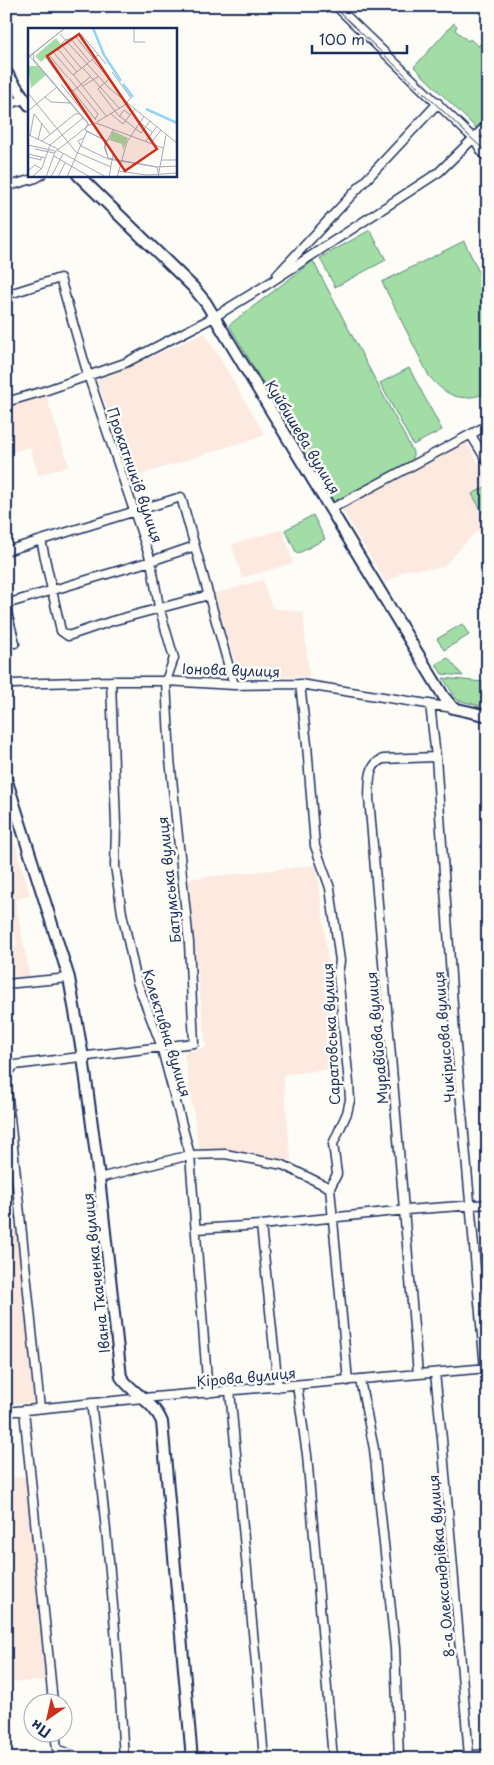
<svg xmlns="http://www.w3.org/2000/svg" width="494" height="1765" viewBox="0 0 494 1765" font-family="'Playpen Sans',sans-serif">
<rect width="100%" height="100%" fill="#fdfcf7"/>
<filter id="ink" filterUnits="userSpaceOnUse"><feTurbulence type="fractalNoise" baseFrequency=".02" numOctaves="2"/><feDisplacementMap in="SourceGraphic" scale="10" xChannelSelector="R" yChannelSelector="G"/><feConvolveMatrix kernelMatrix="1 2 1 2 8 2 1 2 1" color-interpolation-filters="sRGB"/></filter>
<g filter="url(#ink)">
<path fill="#fceae1" d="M205 333 265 435 131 478 97 380Z
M46 395 69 466 38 475 30 447 6 454V406Z
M466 441 488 480V531H477L442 568 405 570 386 583 341 508Z
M283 529 293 563 242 578 232 544Z
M263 580 272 608 303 612 309 677H240L213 594Z
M14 840 30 895 15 900 30 977 6 978V947L17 946 8 901H6V842Z
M317 865 340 1068 283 1075 291 1160 270 1159 199 1148 184 1052 206 1047 187 879Z
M6 1110 28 1343 33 1403H6Z
M26 1477 47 1680 6 1683V1478Z"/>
<path fill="#a1dda4" stroke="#5e8681" d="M454 23 457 26 455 30 468 41 470 39 478 46 480 44 488 51V116L476 128 414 67Z
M370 230 386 260 335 287 320 258Z
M464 241 488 291V393C460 402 448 398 429 376L382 282Z
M313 261 413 452V462L333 503 229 325Z
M409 368 442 430 413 445 380 383Z
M485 487 488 493V522L472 494Z
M313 515 325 539 297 554 285 530Z
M462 624 469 635 444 650 437 639Z
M448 658 463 676 442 674 436 664Z
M443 678 483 682 481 706 457 700Z"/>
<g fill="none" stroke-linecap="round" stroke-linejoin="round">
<defs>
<path id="minor" d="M336 6 474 139 488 146
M6 105 25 99
M475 140 482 152 488 158
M6 187 36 178 41 175
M277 275 438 103
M6 295 60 278 88 375 151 561 159 607 174 658 166 681 170 759 189 943 194 1043 15 1065 6 1074
M6 402 44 391 125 363 214 317 271 282 439 172 488 124
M471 435 488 463
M331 509 488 425
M41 540 61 631 68 636 112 621 209 595
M6 551 181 497 234 685
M6 604 151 561 195 546
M6 609 15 643
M111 681 116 825 115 866 122 913 137 982 160 1042 190 1155 208 1393
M300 684 307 745 315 846 330 888 340 961 338 975 349 1083 350 1100 347 1113 333 1144 337 1174 330 1188 348 1381
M6 686 12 684 111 681H166L234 685 300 684 453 708
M430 704 436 757 455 1034 485 1369
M6 984 69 978
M6 1079 40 1408
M99 1178 190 1155 225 1154 283 1165 330 1188
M261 1225 278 1387
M197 1229 261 1225 406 1210 488 1204
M435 1373 442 1439 469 1756
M418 1374 369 798C370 783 367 765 383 759L436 757
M360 1380 374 1449 395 1648 399 1759
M297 1385 307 1455 333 1759
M230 1391 256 1664 264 1759
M91 1403C107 1521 117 1640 124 1759
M24 1410 53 1702
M6 1412 143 1398 488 1368
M55 1732 57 1749 81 1759
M421 1759 488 1754"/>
<path id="major" d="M6 72 29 105
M78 175 193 287 206 303 444 697 453 708 488 716
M6 778 69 978 83 1057 99 1178 121 1377C133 1394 154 1402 162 1422L192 1759"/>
</defs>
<use href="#minor" stroke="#1b2f5e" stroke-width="11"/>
<use href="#major" stroke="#1b2f5e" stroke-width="14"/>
<use href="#minor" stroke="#fdfcf7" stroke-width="8"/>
<use href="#major" stroke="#fdfcf7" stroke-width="10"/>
<path stroke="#1b2f5e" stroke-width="1" d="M333 6 488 154"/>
</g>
</g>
<g text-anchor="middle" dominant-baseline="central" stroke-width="5" stroke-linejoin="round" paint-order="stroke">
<g font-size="14" fill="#1b2f5e" stroke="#fdfcf7">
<text transform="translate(303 437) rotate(59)">Куйбишева вулиця</text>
<text transform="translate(135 475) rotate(71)">Прокатників вулиця</text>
<text transform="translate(231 670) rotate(2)">Іонова вулиця</text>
<text transform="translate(169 880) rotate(-96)">Батумська вулиця</text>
<text transform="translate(167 1033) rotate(73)">Колективна вулиця</text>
<text transform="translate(331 1034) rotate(-93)">Саратовська вулиця</text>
<text transform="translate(444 1037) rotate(-95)">Чикірисова вулиця</text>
<text transform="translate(377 1038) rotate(-95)">Муравйова вулиця</text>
<text transform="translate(96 1273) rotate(-96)">Івана Ткаченка вулиця</text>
<text transform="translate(246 1377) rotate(-5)">Кірова вулиця</text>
<text transform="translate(441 1566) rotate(-95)">8-а Олександрівка вулиця</text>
</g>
</g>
<g transform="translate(28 28)">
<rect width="149" height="149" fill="#fdfcf7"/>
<path d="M28 10 33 17 13 34 7 28ZM1 29 18 47 3 60 0 38H9ZM85 103 100 110 95 122 94 116 81 112Z" fill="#a1dda4"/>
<path fill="none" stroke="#94d5f5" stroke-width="2.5" d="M65 0 76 27 93 53M95 56 105 69M118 81 149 95"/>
<path fill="none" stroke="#a3aaba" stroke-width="1" d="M106 0V14H117M32 6 81 60 149 115M53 6 78 36M43 11 61 33M34 17 18 30 36 54M30 21 49 44M25 24 45 47M5 25 6 32 60 95 57 102 76 112 80 130 129 139 131 149M0 26 61 97 68 95 135 120M21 27 40 50M0 29 37 0M1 29 37 0M64 31 81 51 70 61 89 86 113 105 122 93M54 39 92 81M53 40 33 16 37 12 48 9 65 30M84 44 103 70 99 74M45 46 79 89M45 47 70 27M41 50 70 86 67 91M37 53 68 92M33 56 65 96M55 58 71 48M44 64 62 49M0 65 48 124 83 139M17 69 23 74 43 75M0 83 29 59M83 86 95 96 107 81M91 89 96 82 102 87M69 94 100 75M111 94 124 104M58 103 79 113M1 107 30 121M2 108 6 86 22 106M55 110 50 113 53 118 80 131 129 139 149 138M10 112 14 95M14 113 47 86H51M118 113 129 98M123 115 133 102M0 117 27 123M7 121 26 125M29 122 78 149M0 126 17 130M26 128 62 149M0 129 13 132V129M80 129 76 119 85 102M133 132H149M0 143 7 137 14 141M90 143 119 147 149 145M4 149 14 140 22 117 55 90M18 149 27 124 61 97M23 149 35 126M30 149 37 135M39 149 59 103M81 149 85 127M89 149 99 114 116 88M130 149 138 107"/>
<path fill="#c8321e" fill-opacity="0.15" stroke="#c8321e" stroke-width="2.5" d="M51 6 129 121 97 143 19 28Z"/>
<rect width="149" height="149" fill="none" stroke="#1b2f5e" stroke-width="2.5"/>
</g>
<rect width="494" height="1765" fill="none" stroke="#fdfcf7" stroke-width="25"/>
<rect x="12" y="12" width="469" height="1740" fill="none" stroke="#1b2f5e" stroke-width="2" filter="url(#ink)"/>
<g transform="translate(48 1718) rotate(214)"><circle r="24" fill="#fdfcf7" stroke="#a3aaba"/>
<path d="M0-4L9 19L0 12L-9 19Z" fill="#c8321e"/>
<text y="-8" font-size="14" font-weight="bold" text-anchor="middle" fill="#1b2f5e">Пн</text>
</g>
<path d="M312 45v8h95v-8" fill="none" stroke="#1b2f5e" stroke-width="2.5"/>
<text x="319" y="45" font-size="15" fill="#1b2f5e" stroke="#fdfcf7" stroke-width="4" paint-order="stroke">100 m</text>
</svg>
